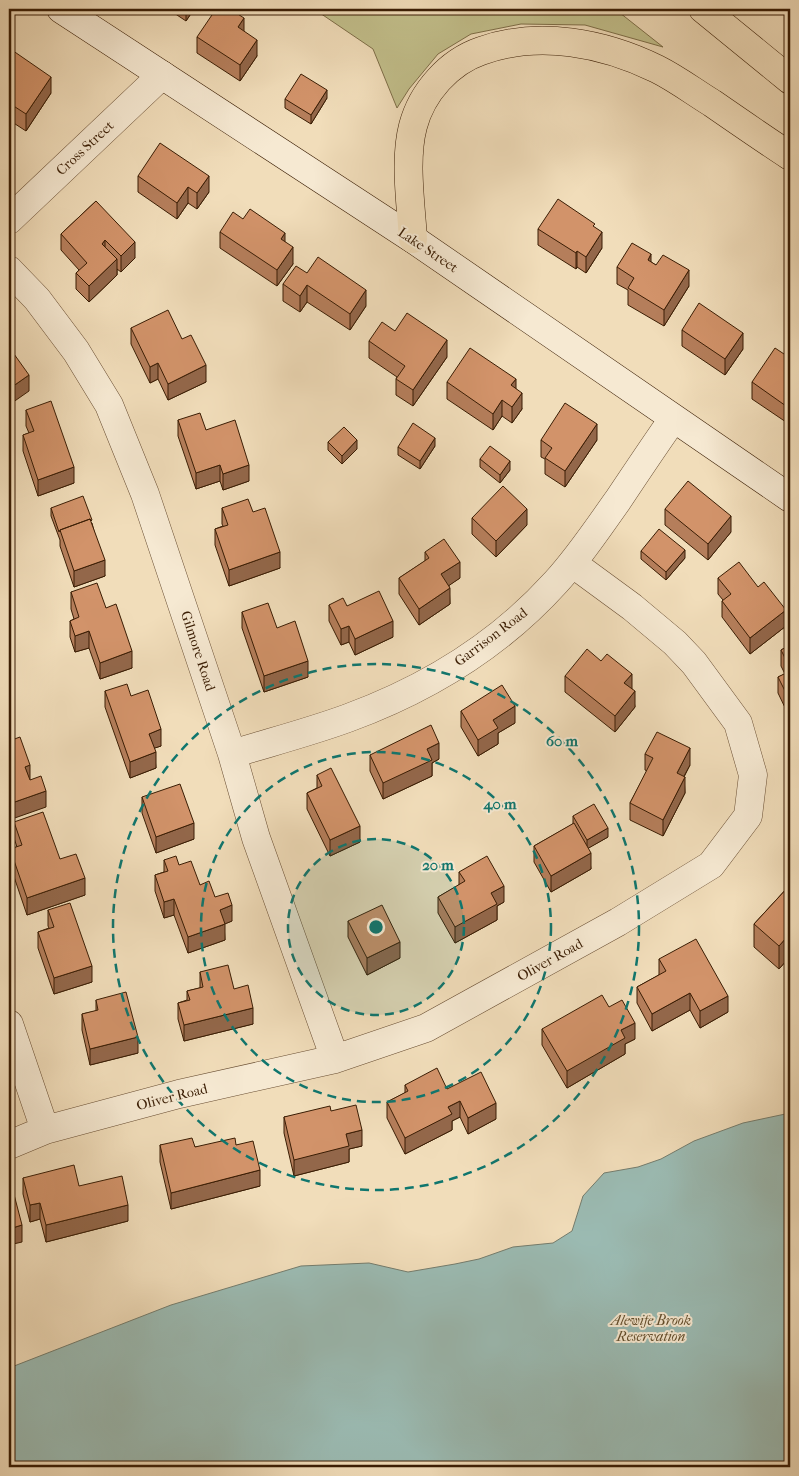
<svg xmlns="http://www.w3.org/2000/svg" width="799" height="1476" viewBox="0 0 799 1476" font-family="'IM FELL French Canon',serif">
<rect width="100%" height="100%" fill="#f1ddba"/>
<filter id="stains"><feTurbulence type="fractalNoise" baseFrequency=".004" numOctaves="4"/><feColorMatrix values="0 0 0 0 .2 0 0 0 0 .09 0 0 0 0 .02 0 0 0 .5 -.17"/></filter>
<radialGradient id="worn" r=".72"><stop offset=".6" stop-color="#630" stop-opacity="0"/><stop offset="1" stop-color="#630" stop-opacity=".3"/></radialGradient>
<path fill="#c2bf8b" stroke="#7e6e48" d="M314 9H615L663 47 585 25 521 24 471 34 438 54 409 89 397 108 373 49Z"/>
<path fill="#9bbbb3" stroke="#747c6d" d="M790 1113V1467H9V1368L171 1305 301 1266 369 1263 408 1272 455 1264 479 1259 513 1247 553 1243 572 1231 583 1196 604 1173 638 1167 661 1159 694 1141 743 1123Z"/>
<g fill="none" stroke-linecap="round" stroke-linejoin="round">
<defs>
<path id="minor" d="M9 270 37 299 76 351 109 405 145 494 232 754 256 838 335 1059
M232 754C271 742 310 732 348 718 427 689 500 644 556 582 579 557 598 528 618 500 636 473 654 446 673 419
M9 1024 45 1130
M9 1145 45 1130 179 1094 335 1059 426 1028 618 922 711 865 748 816 753 775 738 723 694 663 675 643 632 607 572 563"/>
<path id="tertiary" d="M9 220 162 75"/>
<path id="secondary" d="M61 9 413 239 790 498"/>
<path id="motorway" d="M703 9 790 80
M413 239C411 204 404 160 413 126 422 92 449 62 481 51 539 30 604 43 657 69 677 79 694 92 712 103 738 121 764 139 790 156"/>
</defs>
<use href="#minor" stroke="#684d32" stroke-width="29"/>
<use href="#tertiary" stroke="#684d32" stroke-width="29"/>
<use href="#secondary" stroke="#3a1d04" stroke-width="29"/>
<use href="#motorway" stroke="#3a1d04" stroke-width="29"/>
<use href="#minor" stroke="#f6e9d2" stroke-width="28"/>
<use href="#tertiary" stroke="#f6e9d2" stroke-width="28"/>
<use href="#secondary" stroke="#f6e9d2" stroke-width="28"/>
<use href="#motorway" stroke="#f1ddba" stroke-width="28"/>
</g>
<path fill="#b57e5b" stroke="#3a1d04" d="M168 9H194L186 21Z
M244 31 257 56 240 81 197 53V37Z
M9 48 51 93 26 131 9 120Z
M327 98 311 124 285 108V99Z
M138 176 209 192 197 209 188 203 177 219 138 192Z
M96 201 135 258 121 272 117 269V275L89 302 76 289V273L79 270 61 250V234Z
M538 229 602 248 586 273 577 267 576 269 538 245Z
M220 232 285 242 293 264 277 286 220 248Z
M651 262 689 286 664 326 628 305V290L617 284V267Z
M307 273 366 306 350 330 307 302 300 312 283 301V284Z
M131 328 182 339 206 382 168 400 158 379 150 383 131 344Z
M682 330 743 349 725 375 682 346Z
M395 331 447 357 413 406 396 395V379L397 377 369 358V341Z
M790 358V417L786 422 752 399V382Z
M447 382 516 389 522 409 512 423 502 416 493 430 447 399Z
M26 410 74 483 38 496 23 451V435L29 433 26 426Z
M178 420 206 430 249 481 223 490 220 481 196 489 178 436Z
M541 440H597L565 487 545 474V459L541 457Z
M328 442 357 449 342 464 328 450Z
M435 446 420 469 398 455V447Z
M480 459 510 470 500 483 480 467Z
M51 508 92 523 105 576 74 587 60 546V540L51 516Z
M222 508 253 512 280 568 229 586 215 545V529L223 526 222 524Z
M665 509 731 532 708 560 665 525Z
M472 518 527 525 496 557 472 534Z
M641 551 685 558 666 580 641 559Z
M425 552 460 578 449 585 450 604 419 625 399 594V578L425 561Z
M718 578 758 587 786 626 750 654 722 617V601L723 600 718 594Z
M71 592 106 608 132 668 100 679 89 648 75 652 70 637V621L74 619 71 609Z
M329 605 347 606 393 637 355 655 349 642 341 645 329 621Z
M242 612 277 628 308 677 264 692 242 628Z
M790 645V718L778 693V677L785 674 781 666V650Z
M565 676 632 689 635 707 615 732 565 692Z
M105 691 131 696 161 746 154 748 156 768 130 778 105 707Z
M461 711 515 723 498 733V744L478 756 461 727Z
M645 754 690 765 684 777 685 793 663 836 630 820V803L647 771 645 770Z
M370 755 439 759 432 763V776L383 799 370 771Z
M317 775 360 842 330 856 307 809V793L317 788Z
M142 797 194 839 156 853 142 813Z
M573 816 608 837 588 848 591 869 551 892 534 862V846L573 824Z
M14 822 60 859 85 895 27 915 10 865V849L17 847 14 838Z
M790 859V965L786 961 779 969 754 947V924L788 887 787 886V863Z
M164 860 179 865 200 885 215 897 232 921 224 924 225 940 188 953 174 915 164 918 155 891V875L164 872Z
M459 872 504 902 497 906V920L455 943 438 913V897L459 885Z
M48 910 92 982 54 994 38 948V932L49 928 48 926Z
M348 921 400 958 367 975 348 937Z
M659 959 728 1012 700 1028 690 1010 652 1031 637 1003V987L659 975Z
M200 972 234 989 253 1024 184 1041 178 1019V1003L187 1000V991L200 988Z
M96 1000 138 1053 90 1065 82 1030V1014L96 1011Z
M542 1029 635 1039 625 1044V1054L567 1088 542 1045Z
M405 1085 447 1089 496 1119 468 1134 460 1117 452 1121V1130L405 1154 387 1118V1102L405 1093Z
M331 1111 362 1146 349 1149V1162L294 1176 284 1133V1117Z
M160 1145 195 1147 236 1145 260 1186 171 1209 160 1162Z
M23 1178 79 1186 128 1221 46 1242 40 1219 30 1222 23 1194Z"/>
<path fill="#93674a" stroke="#3a1d04" d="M186 9H194L186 21Z
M244 18V34L238 27Z
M257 40V56L240 81V65Z
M51 77V93L26 131V114Z
M327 90V98L311 124V115Z
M209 176V192L197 209V193Z
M188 187V203L177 219V203Z
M602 232V248L586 273V257Z
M285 233V249L281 239Z
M105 240V256L102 244Z
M135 242V258L121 272V256Z
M293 247V264L277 286V270Z
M577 251V267L576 269V253Z
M651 254V270L648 260Z
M117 259V275L89 302V286Z
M689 270V286L664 326V310Z
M307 285V302L300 312V296Z
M366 290V306L350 330V314Z
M743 333V349L725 375V359Z
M447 340V357L413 406V390Z
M158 363V379L150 383V367Z
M206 365V382L168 400V384Z
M29 375V391L9 405V389Z
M516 379V395L511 385Z
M522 393V409L512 423V407Z
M502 400V416L493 430V414Z
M790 400V417L786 422V406Z
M597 424V440L565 487V471Z
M435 438V446L420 469V461Z
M357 440V449L342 464V456Z
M510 461V470L500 483V475Z
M220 465V481L196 489V473Z
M249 465V481L223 490V474Z
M74 467V483L38 496V480Z
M527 509V525L496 557V541Z
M731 516V532L708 560V544Z
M685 550V558L666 580V572Z
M280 552V568L229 586V570Z
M105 560V576L74 587V571Z
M460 562V578L441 591V574Z
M450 588V604L419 625V609Z
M786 610V626L750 654V638Z
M393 621V637L355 655V639Z
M349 626V642L341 645V629Z
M89 631V648L75 652V636Z
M132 651V668L100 679V663Z
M308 661V677L264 692V676Z
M632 674V690L624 683Z
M635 691V707L615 732V716Z
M515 706V723L498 733V744L478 756V740L493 720Z
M161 729V746L149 750V734Z
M439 743V759L432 763V776L383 799V783L427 749Z
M690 748V765L677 789V773Z
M156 752V768L130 778V762Z
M30 765V782L25 767Z
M685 777V793L663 836V820Z
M46 791V807L9 820V804Z
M194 823V839L156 853V837Z
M360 826V842L330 856V840Z
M608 828V837L587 849V840Z
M591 853V869L551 892V876Z
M85 878V895L27 915V898Z
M504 886V902L497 906V920L455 943V927L491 893Z
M174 899V915L164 918V902Z
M232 905V921L220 926V910Z
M225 924V940L188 953V937Z
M786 938V961L779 969V946Z
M400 942V958L367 975V958Z
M92 966V982L54 994V978Z
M690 993V1010L652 1031V1014Z
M728 996V1012L700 1028V1011Z
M253 1008V1024L184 1041V1025Z
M635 1023V1039L625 1044V1054L567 1088V1071L621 1030Z
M138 1037V1053L90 1065V1049Z
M460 1101V1117L452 1121V1130L405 1154V1138L448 1107Z
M496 1103V1119L468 1134V1118Z
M362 1130V1146L349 1149V1162L294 1176V1160L346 1134Z
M260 1170V1186L171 1209V1193Z
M40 1203V1219L30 1222V1205Z
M128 1205V1221L46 1242V1225Z
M22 1225V1242L9 1245V1229Z"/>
<path fill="#d2936a" stroke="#3a1d04" d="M216 9H230L244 18 238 27 257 40 240 65 197 37Z
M9 48 51 77 26 114 9 103Z
M301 74 327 90 311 115 285 99Z
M160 143 209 176 197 193 188 187 177 203 138 176Z
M558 199 595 224 593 226 602 232 586 257 577 251 576 253 538 229Z
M96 201 135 242 121 256 105 240 102 244 117 259 89 286 76 273 87 263 61 234Z
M250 209 285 233 281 239 293 247 277 270 220 232 233 212 243 219Z
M632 243 651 254 648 260 656 265 663 255 689 270 664 310 628 288 634 278 617 267Z
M318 257 366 290 350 314 307 285 300 296 283 284 296 266 307 273Z
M699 303 743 333 725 359 682 330Z
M168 310 182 339 191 335 206 365 168 384 158 363 150 367 131 328Z
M407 313 447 340 413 390 396 379 405 366 369 341 382 322 395 331Z
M9 347 29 375 9 389Z
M470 348 516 379 511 385 522 393 512 407 502 400 493 414 447 382Z
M775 348 790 358V400L786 406 752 382Z
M51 401 74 467 38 480 23 435 34 431 26 410Z
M565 403 597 424 565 471 545 458 552 448 541 440Z
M200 413 206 430 235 420 249 465 223 474 220 465 196 473 178 420Z
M413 423 435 438 420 461 398 447Z
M344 427 357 440 342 456 328 442Z
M490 446 510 461 500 475 480 459Z
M688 481 731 516 708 544 665 509Z
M503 486 527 509 496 541 472 518Z
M83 496 92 520 91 521 90 519 60 530 59 532 51 508Z
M248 499 253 512 265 508 280 552 229 570 215 529 228 525 222 508Z
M90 519 105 560 74 571 60 530Z
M659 529 685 550 666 572 641 551Z
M444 539 460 562 441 574 450 588 419 609 399 578 429 558 425 552Z
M739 562 758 587 764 582 786 610 750 638 722 601 731 594 718 578Z
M97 583 106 608 116 604 132 651 100 663 89 631 75 636 70 621 79 617 71 592Z
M379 591 393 621 355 639 349 626 341 629 329 605 343 598 347 606Z
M268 603 277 628 295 621 308 661 264 676 242 612Z
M790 645V668L781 650Z
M587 649 601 661 607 654 632 674 624 683 635 691 615 716 565 676Z
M790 671V701L778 677Z
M127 684 131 696 148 690 161 729 149 734 156 752 130 762 105 691Z
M502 685 515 706 493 720 498 728 478 740 461 711Z
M431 725 439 743 427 749 432 760 383 783 370 755Z
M657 732 690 748 677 773 685 777 663 820 630 803 653 758 645 754Z
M20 737 30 765 25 767 30 780 41 776 46 791 9 804V741Z
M331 768 360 826 330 840 307 793 322 786 317 775Z
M180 784 194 823 156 837 142 797Z
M594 804 608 828 587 840 573 816Z
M43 812 60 859 76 854 85 878 27 898 10 849 22 845 14 822Z
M574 823 591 853 551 876 534 846Z
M176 856 179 865 191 861 200 885 209 881 215 897 228 893 232 905 220 910 225 924 188 937 174 899 164 902 155 875 168 871 164 860Z
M487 856 504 886 491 893 497 904 455 927 438 897 465 881 459 872Z
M790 859V866L787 863Z
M790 885V942L786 938 779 946 754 924Z
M70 903 92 966 54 978 38 932 54 927 48 910Z
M382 905 400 942 367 958 348 921Z
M696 939 728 996 700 1011 690 993 652 1014 637 987 666 971 659 959Z
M228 965 234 989 248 985 253 1008 184 1025 178 1003 190 1000 187 991 203 987 200 972Z
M126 992 138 1037 90 1049 82 1014 98 1010 96 1000Z
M602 995 609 1007 622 1000 635 1023 621 1030 625 1038 567 1071 542 1029Z
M437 1068 447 1089 481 1072 496 1103 468 1118 460 1101 448 1107 452 1114 405 1138 387 1102 408 1091 405 1085Z
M356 1105 362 1130 346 1134 349 1146 294 1160 284 1117 330 1106 331 1111Z
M192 1138 195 1147 235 1138 236 1145 253 1141 260 1170 171 1193 160 1145Z
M74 1165 79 1186 122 1176 128 1205 46 1225 40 1203 30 1205 23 1178Z
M11 1183 22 1225 9 1229V1184Z"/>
<circle cx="376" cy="927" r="88" fill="#0f766e" fill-opacity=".12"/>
<g fill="none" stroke="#0f766e" stroke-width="2.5" stroke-dasharray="9 6">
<circle cx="376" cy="927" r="88"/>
<circle cx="376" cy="927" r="175"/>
<circle cx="376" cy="927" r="263"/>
</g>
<g text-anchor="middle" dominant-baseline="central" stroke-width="4" stroke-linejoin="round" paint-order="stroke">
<g font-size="14" fill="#3a1d04" stroke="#f6e9d2">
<text transform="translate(85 148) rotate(-43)">Cross Street</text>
<text transform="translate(428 250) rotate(34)">Lake Street</text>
<text transform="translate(491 637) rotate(-37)">Garrison Road</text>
<text transform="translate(198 651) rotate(72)">Gilmore Road</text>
<text transform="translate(550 960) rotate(-29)">Oliver Road</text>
<text transform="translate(172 1097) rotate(-14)">Oliver Road</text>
</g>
<g font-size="14" font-style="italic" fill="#634e2c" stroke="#f6e9d2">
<text x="651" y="1320">Alewife Brook<tspan x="651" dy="16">Reservation</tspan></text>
</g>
</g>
<circle cx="376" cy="927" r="8" fill="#0f766e" stroke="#f6e9d2" stroke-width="2.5"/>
<g font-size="15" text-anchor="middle" font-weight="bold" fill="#0f766e" stroke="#f6e9d2" stroke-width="4" stroke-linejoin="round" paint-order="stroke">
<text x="562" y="746">60 m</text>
<text x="500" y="809">40 m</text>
<text x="438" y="870">20 m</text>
</g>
<rect width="799" height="1476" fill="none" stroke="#f1ddba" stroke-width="30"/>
<rect x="10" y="10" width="779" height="1456" fill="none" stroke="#3a1d04" stroke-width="2.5"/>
<rect x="15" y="15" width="769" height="1446" fill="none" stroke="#3a1d04"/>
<rect width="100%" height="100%" filter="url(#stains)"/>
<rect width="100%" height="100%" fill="url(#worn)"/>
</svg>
